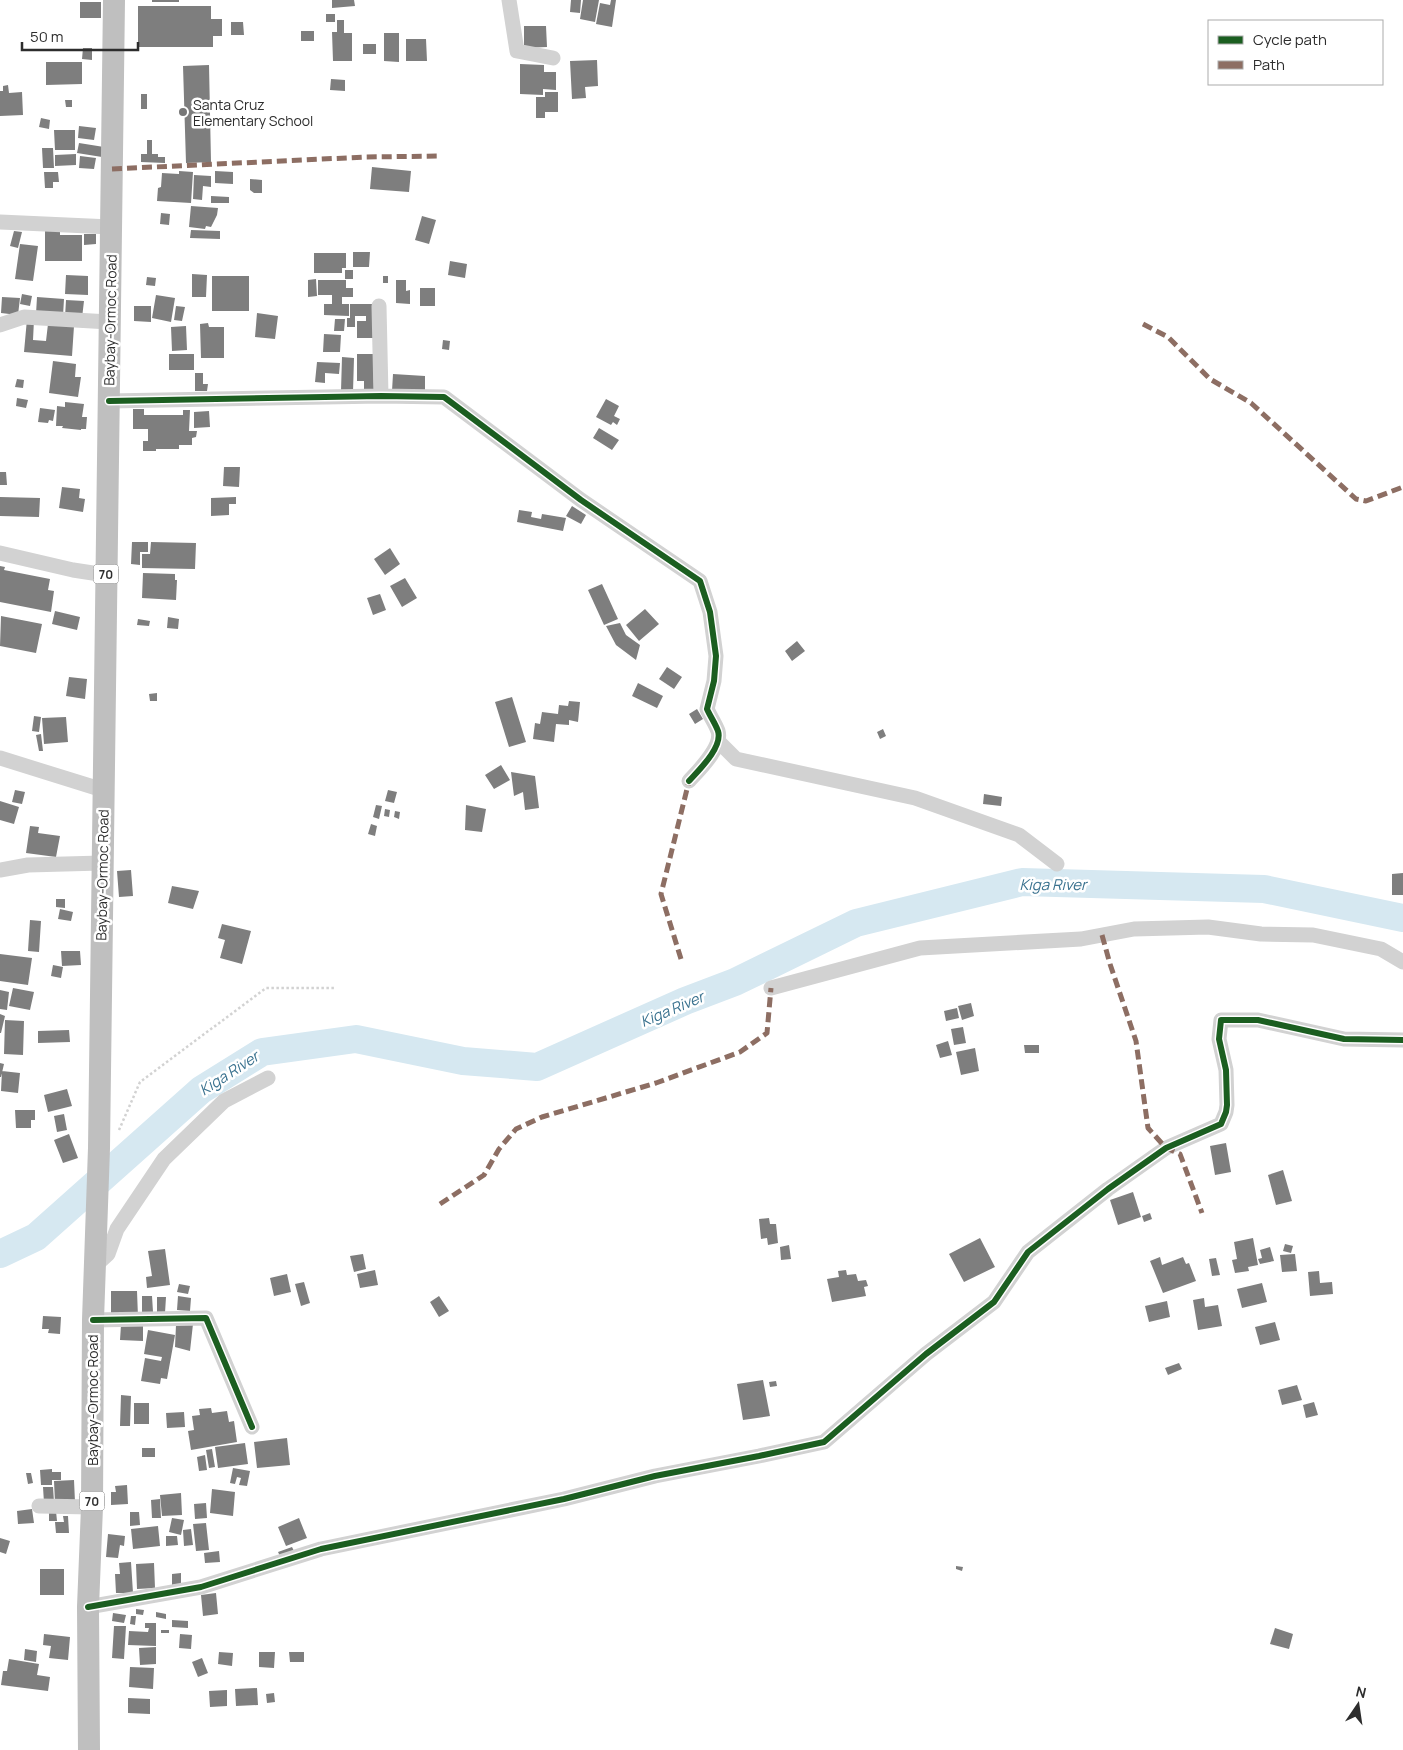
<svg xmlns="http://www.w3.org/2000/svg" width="1403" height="1750" viewBox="0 0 1403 1750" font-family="Manrope,sans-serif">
<rect width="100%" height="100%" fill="#fff"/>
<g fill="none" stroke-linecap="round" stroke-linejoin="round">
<path stroke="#d6e8f1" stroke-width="28" d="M0 1254 36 1237 201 1090 262 1052 356 1039 463 1061 537 1067 685 1001 735 982 856 923 1022 882 1264 889 1403 918"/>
</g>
<path fill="#7e7e7e" d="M152 0H179V2H152Z
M332 0H354L355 6 332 8Z
M571 0H581L580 13 570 12Z
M583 0H599L595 22 580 19Z
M611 0H616L612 27 596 24 600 3 610 5Z
M80 2H101V18H80Z
M138 6H211V19H222V36H213V47H138Z
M326 14H335V22H326Z
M337 20H344V33H352V61H333L332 32H337Z
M231 22H243L244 35H231Z
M524 26H546L547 47 524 48Z
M301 31H314V41H301Z
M384 33H399V62L384 61Z
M406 39H426L427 61H406Z
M363 44H376V54H363Z
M83 48H92V60L82 59Z
M597 60 598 86 585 87 586 98 572 99 570 61Z
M46 62H82V84L46 85Z
M520 64 544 65V72H556V90L543 89V95L520 94Z
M209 65 211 162 186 163 183 66Z
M331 79 345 80V91L330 90Z
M8 85 9 93 22 92 23 115 0 116V91H3V86Z
M545 92H558V112H545V118H536V97H545Z
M141 94H147V109H141Z
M65 100H72V107H66Z
M41 118 50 120 49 129 39 127Z
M79 126 96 128 94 140 78 138Z
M54 130H75V150H55Z
M147 140H152V154H158V157H165V163L141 162V154H147Z
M79 143 104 147 102 157 77 153Z
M42 148H53L54 168H43Z
M76 154V165L55 166V155Z
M80 156 96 158 94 169 79 168Z
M372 167 411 171 409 192 370 189Z
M179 171 193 172 191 203 157 201 158 188 161 187 162 173 179 174Z
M215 171 233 172V184L215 183Z
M44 172H58L59 182H53V188H45Z
M194 175 211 176V187L203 186 202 200 193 199Z
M250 179 262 180V193H254L250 190Z
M211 196 229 197V203H211Z
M191 206 218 208 217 215 211 227 206 226 205 229 189 227Z
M161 213 170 214 169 225 160 224Z
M422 216 436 220 429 244 415 240Z
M191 230 220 231V239L190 238Z
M14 231 22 232 18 248 10 246Z
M45 231H60V235H82V261H45Z
M84 234H96V244L84 245Z
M20 244 38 246 33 281 15 279Z
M353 252H370L369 267H353Z
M314 253H346V268H342V273H314Z
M450 261 467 264 465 278 448 275Z
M345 270H353V279H345Z
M192 274 207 275 206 297H192Z
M66 275 88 276V295L65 294Z
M212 276H249V311H212Z
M383 276H388V283H383Z
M147 277 156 278 155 286 146 285Z
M316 279 317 296 308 297V280Z
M318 280H346V288H353V297H342V304H349V316L324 315V304H332V295H318Z
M396 280H406V291L410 290V304L396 303Z
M420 288H435V306H420Z
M22 294 32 296 30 306 20 304Z
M156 295 175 298 171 322 152 318Z
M2 297 20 298 18 315 1 313Z
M37 297 64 299 63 316 36 314Z
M66 300 84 301 82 318 65 317Z
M350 304H375L374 338H357V321H366V316H355V327H347V318H350Z
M134 306H151V322L134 321Z
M176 306 185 307 182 321 174 320Z
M257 313 278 316 275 339 255 337Z
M27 319 34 320 33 340 46 341 48 324 74 326 72 356 24 352Z
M335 319H345L344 331H334Z
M208 323 209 327H224V358H201L200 324Z
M186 326 187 350 172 351 171 327Z
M324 334 341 335 340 352H323Z
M443 340 450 341 449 350 442 349Z
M169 354H194V370H169Z
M357 354H373L374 389 364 390V381H357Z
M342 357 354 358 353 392 341 391Z
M53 361 76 364 75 377H81L78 397 49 393Z
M317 362 340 363 339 374 325 373V383L315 382Z
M195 373H203V384H208L207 391H195Z
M393 374 425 376V392L392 391Z
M17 379 24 380 23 388 15 387Z
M17 398 28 400 26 408 16 406Z
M606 399 619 406 614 416 620 419 617 425 613 422 611 425 596 417Z
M65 402 84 404 82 417H87L86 429H81V430L62 428 63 426H56L57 406 65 407Z
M40 408 55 410 53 421 49 420 48 423 38 422Z
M133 409H144V415H183V410H190L189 431H197L196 437 192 438V445H179V449H156V451H143V441H148V429H133Z
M209 411 210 427 194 428V412Z
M599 428 619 440 612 450 593 438Z
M224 467H240L239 487 223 486Z
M0 472H6L7 485H0Z
M62 487 80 489 79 498 85 499 83 512 59 508Z
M0 497 40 498 39 517 0 516Z
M236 497V504H229V515L211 516V498Z
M572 506 586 515 581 524 566 516Z
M519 510 532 512 531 517 541 519 542 514 566 518 563 531 517 522Z
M132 542H148V552H140V565L131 564Z
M151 542 196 543 195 569 142 568V554H150Z
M390 548 400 564 385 575 374 559Z
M0 566 5 567 4 570 50 579 48 590 54 591 51 612 0 602Z
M143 573 175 574V580H177L176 600 142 598Z
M405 578 417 598 402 607 390 586Z
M602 584 618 619 604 625 588 590Z
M380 594 386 610 373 615 367 598Z
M645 609 659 624 639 641 626 625Z
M55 611 80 617 77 630 52 624Z
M1 616 42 624 36 653 0 646Z
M168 617 179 619 178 629 167 628Z
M138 619 150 621 149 626 137 625Z
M620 623 626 635 640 645 636 660 616 645 606 626Z
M797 641 805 651 792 661 785 651Z
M667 667 682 677 674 689 659 679Z
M69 677 87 679 85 699 66 696Z
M638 683 663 696 657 708 632 696Z
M157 693V701H150L149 694Z
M512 697 526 742 509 747 495 702Z
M569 701 580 702 578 722 569 720V725L556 724 554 742 533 739 535 723 540 724 542 712 558 714 559 705 568 706Z
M697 709 703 719 695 724 689 714Z
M34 716 41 717 39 732 32 731Z
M66 717 68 742 44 744 42 718Z
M883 729 886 736 880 739 877 732Z
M41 734 43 751H39L36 735Z
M501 765 510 780 494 789 485 775Z
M511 772 535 776 539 808 525 810 523 792 514 796Z
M15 790 25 792 22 804 12 802Z
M388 790 397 792 394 803 385 801Z
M984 794 1002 797 1001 806 983 804Z
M0 801 19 807 14 824 0 820Z
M376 805 382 806 379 819 373 817Z
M466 805 486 809 482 832 465 830Z
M385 809 390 810 389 817 384 816Z
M395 811 400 812 399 819 394 817Z
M371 824 377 826 375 836 368 834Z
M30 826 39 827 38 833 60 836 56 857 26 853Z
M131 870 133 896 119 897 117 871Z
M1403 873V895H1392V874Z
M172 886 199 891 193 909 168 903Z
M56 899H65V908L56 907Z
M60 909 73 912 71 921 58 919Z
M30 920 41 921 39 952 28 951Z
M222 924 251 931 242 964 220 958 225 940 218 938Z
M61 951H80L81 965 62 966Z
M0 954 32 958 28 985 0 981Z
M53 965 63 967 61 978 51 976Z
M13 988 34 992 30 1010 9 1006Z
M0 990 9 992 7 1010 0 1009Z
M971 1003 974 1016 962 1020 958 1006Z
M957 1008 959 1018 946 1021 944 1011Z
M0 1014 5 1016 1 1033H0Z
M5 1020 24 1021 23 1055 4 1054Z
M963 1027 966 1043 954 1045 951 1029Z
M69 1030 70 1042 38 1043V1031Z
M948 1041 952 1055 940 1058 936 1045Z
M1024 1045H1039V1053H1025Z
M975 1048 979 1071 961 1075 956 1052Z
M0 1063 4 1064 1 1077H0Z
M2 1071 20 1073 18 1093 1 1091Z
M67 1089 72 1106 48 1112 44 1095Z
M15 1110H35V1120H31V1128H16Z
M64 1114 67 1130 57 1132 54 1116Z
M69 1134 78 1158 63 1163 54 1140Z
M1226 1143 1231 1172 1215 1175 1210 1146Z
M1283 1170 1292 1201 1276 1205 1268 1175Z
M1133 1192 1141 1217 1118 1225 1110 1200Z
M1150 1213 1152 1219 1144 1222 1142 1216Z
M769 1218 770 1224H776L778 1243 768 1245 767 1238 761 1239 759 1219Z
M980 1238 995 1267 964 1282 949 1254Z
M1253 1238 1258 1265 1248 1267 1249 1271 1235 1273 1232 1260 1237 1259 1234 1242Z
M1285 1244 1293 1246 1291 1253 1283 1251Z
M789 1245 791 1259 781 1260 780 1247Z
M1270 1247 1274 1261 1260 1264 1258 1259 1262 1258 1260 1250Z
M165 1249 170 1285 147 1288 146 1277 152 1276 148 1251Z
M363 1254 366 1269 354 1272 350 1256Z
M1295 1254 1297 1271 1282 1272 1280 1255Z
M1160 1257 1162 1265 1183 1257 1186 1264 1189 1263 1196 1281 1163 1293 1150 1261Z
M1216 1258 1220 1275 1212 1276 1209 1259Z
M375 1270 378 1285 360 1288 357 1274Z
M846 1270 847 1275 856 1274 858 1281 866 1280 868 1286 864 1287 866 1296 832 1302 827 1279 839 1277 838 1271Z
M1319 1271 1320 1283 1332 1282 1333 1294 1310 1296 1308 1272Z
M287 1274 291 1292 274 1296 270 1278Z
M304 1282 310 1303 301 1306 295 1284Z
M1262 1283 1267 1302 1242 1308 1237 1289Z
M179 1284 190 1286 188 1294 177 1292Z
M111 1291H137L138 1317H111Z
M142 1296H152L153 1312H142Z
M178 1296 191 1298 190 1311 177 1310Z
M439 1296 449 1311 439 1317 430 1302Z
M157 1297H166L165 1313H157Z
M1204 1298 1205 1307 1218 1305 1222 1326 1198 1330 1193 1300Z
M1167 1301 1170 1317 1149 1322 1145 1306Z
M43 1316 61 1317 60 1334 48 1333 49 1329H42Z
M1275 1322 1280 1340 1260 1345 1255 1327Z
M193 1324 190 1351 175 1347 176 1325Z
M121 1325H143V1341L120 1340Z
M148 1330 175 1335 167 1379 161 1378 160 1384 141 1381 145 1358 161 1361 162 1357 144 1354Z
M1179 1363 1182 1369 1168 1375 1165 1368Z
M763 1380 770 1416 743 1420 737 1384Z
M776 1381 777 1386 770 1387 769 1382Z
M1297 1385 1302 1400 1282 1405 1278 1390Z
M121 1395 131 1396 130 1426H120Z
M1314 1402 1318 1415 1306 1418 1303 1405Z
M134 1403H149V1424H134Z
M211 1408 212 1413 227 1411 229 1422 234 1421 237 1442 191 1450 188 1431 194 1430 192 1416 200 1415 199 1409Z
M184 1412 185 1427 167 1428 166 1413Z
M287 1438 290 1465 257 1468 254 1442Z
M245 1443 248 1464 218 1468 215 1447Z
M142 1448H155V1457H142Z
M212 1449 215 1467 209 1468 206 1450Z
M205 1455 207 1470 199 1471 197 1457Z
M233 1468 250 1471 247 1486 239 1485 241 1478 237 1477 235 1484 230 1483Z
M52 1469V1472H61V1480H52V1485H41L40 1470Z
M26 1473H31L33 1483 28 1484Z
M74 1480 75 1502 55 1503 54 1481Z
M127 1485 128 1504 111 1505V1492H116L115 1486Z
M43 1487H53L54 1502 44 1503Z
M212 1489 235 1492 233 1516 210 1513Z
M181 1493 182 1515 162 1516 160 1495Z
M160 1499 161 1518H152L151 1500Z
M206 1503 207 1518 195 1519 194 1504Z
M32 1509 34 1523 18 1524 17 1511Z
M49 1511H56L57 1521H49Z
M130 1512H139L140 1525 130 1526Z
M63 1516H68L69 1533H56L55 1522H64Z
M172 1518 184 1520 181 1535 169 1532Z
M299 1518 307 1538 286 1546 278 1527Z
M206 1523 209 1550 196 1551 193 1524Z
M158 1526 160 1546 133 1549 131 1529Z
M191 1529 193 1545 184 1546 183 1530Z
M108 1534 125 1536 124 1546 120 1545 118 1558 106 1557Z
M166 1536H177L178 1545 166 1546Z
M0 1538 10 1541 6 1554 0 1552Z
M292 1547 295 1553 281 1558 278 1552Z
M219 1551 220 1562 205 1563 204 1553Z
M131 1562 133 1593H116L115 1574H120L119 1563Z
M154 1563 155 1588 137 1589 136 1564Z
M956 1566 963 1567 962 1571 956 1569Z
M40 1569H64V1595H40Z
M181 1573V1584L172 1585V1574Z
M216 1593 218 1614 203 1616 201 1595Z
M136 1609 144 1610 143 1615 136 1614Z
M156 1612 166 1614V1619L156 1617Z
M113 1613 126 1615 124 1623 112 1621Z
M131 1616H136L135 1625 130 1624Z
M172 1620 188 1621V1628L172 1627Z
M145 1623H156V1646L128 1645 129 1631 148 1632 149 1628H145Z
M114 1626H126L124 1659 112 1658Z
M1275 1628 1293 1634 1289 1649 1270 1644Z
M161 1630H169V1633H161Z
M44 1634 70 1637 68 1660 49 1658 51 1646 43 1645Z
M180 1634 192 1635 191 1649 179 1648Z
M156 1647V1664L140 1665 139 1648Z
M25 1649 37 1651 36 1662 24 1660Z
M219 1652 233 1653 232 1666 218 1664Z
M259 1652H275L274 1668 259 1667Z
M289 1652H304V1662H290Z
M202 1658 208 1673 198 1677 192 1662Z
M9 1659 39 1664 37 1675 50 1677 48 1691 1 1685 3 1671H7Z
M130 1667 154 1668 153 1689 129 1687Z
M257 1688 258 1705 236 1706 235 1689Z
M227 1690V1706L210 1707 209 1691Z
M274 1693 275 1702 267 1703 266 1694Z
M128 1698 150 1699V1714L128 1713Z"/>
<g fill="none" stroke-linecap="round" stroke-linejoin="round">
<path stroke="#d2d2d2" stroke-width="2.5" stroke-dasharray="2.5 2.5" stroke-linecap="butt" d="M119 1130 140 1082 266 988H335"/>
<path stroke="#d2d2d2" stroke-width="15" d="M509 0 517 51 553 58
M0 222 111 227
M379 306 381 396
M0 325 24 317 109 322
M109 401 381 396 444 397 581 500 700 581 710 612 716 656 714 681 707 709C710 716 715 723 718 731 723 747 699 770 689 781
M0 553 73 570 106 575
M718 741 736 759 915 798 1019 835 1057 864
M0 758 103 790
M0 870 28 865 102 863
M771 988 920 948 1081 939 1134 929 1208 927 1261 934 1313 935 1381 949 1403 962
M95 1266 108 1254 117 1229 164 1159 224 1101 268 1078
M93 1320 206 1318 252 1427
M39 1506 92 1507
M88 1607 201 1587 321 1549 564 1499 655 1476 759 1456 824 1442 926 1354 994 1302 1028 1252 1108 1189 1166 1148 1221 1124 1226 1112 1227 1105 1226 1070 1219 1039 1221 1020H1258L1344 1039 1403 1040"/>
<path stroke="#bfbfbf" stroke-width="22" d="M89 1750 88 1607 92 1507 93 1320 99 1148 114 0"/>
<path stroke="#8d6e63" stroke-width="5" stroke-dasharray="10 5" stroke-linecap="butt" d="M112 169 366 157 441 156
M1143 324 1168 337 1210 379 1251 403 1356 499 1366 501 1403 487
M1102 935 1110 964 1136 1041 1148 1128 1166 1148 1180 1154 1202 1213
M681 959 661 894 689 781
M440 1204 484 1175 499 1149 516 1129 542 1117 656 1083 740 1052 767 1033 771 988"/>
<defs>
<path id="cycleway" d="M109 401 381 396 444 397 581 500 700 581 710 612 716 656 714 681 707 709C710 716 715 723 718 731 723 747 699 770 689 781
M93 1320 206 1318 252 1427
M88 1607 201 1587 321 1549 564 1499 655 1476 759 1456 824 1442 926 1354 994 1302 1028 1252 1108 1189 1166 1148 1221 1124 1226 1112 1227 1105 1226 1070 1219 1039 1221 1020H1258L1344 1039 1403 1040"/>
</defs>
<use href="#cycleway" stroke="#fff" stroke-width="9"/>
<use href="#cycleway" stroke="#1b5e20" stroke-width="6"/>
</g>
<circle fill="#767676" stroke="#fff" stroke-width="2" cx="183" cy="112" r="5"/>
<g text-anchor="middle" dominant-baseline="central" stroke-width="5" stroke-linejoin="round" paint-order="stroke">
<g fill="#fff" stroke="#6c6c6c" stroke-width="1">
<rect x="93.5" y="564.5" width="25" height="19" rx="4"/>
<rect x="79.5" y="1491.5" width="25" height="19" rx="4"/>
</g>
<g font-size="12" font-weight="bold" fill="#2d2d2d">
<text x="106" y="574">70</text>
<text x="92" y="1501">70</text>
</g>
<g font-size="14" fill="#2d2d2d" stroke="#fff" text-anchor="start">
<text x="193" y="104">Santa Cruz<tspan x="193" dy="16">Elementary School</tspan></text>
</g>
<g font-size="14" fill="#2d2d2d" stroke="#fff">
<text transform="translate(110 320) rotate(-89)">Baybay-Ormoc Road</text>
<text transform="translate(102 875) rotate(-89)">Baybay-Ormoc Road</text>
<text transform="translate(92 1400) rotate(-90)">Baybay-Ormoc Road</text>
</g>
<g font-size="15" font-style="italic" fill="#3a728f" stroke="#fff">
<text x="1053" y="884">Kiga River</text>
<text transform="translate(672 1009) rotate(-23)">Kiga River</text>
<text transform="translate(229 1073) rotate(-33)">Kiga River</text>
</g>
</g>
<rect x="1208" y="20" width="175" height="65" fill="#ffffff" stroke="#ababab"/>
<rect x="1218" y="36" width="25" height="8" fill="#1b5e20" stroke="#ababab"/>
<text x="1253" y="45" font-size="15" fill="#2d2d2d">Cycle path</text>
<rect x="1218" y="61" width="25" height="8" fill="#8d6e63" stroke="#ababab"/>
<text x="1253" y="70" font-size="15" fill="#2d2d2d">Path</text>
<g transform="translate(1358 1705) rotate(13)" stroke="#ffffff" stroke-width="4" paint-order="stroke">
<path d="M0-4L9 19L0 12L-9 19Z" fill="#2d2d2d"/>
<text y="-8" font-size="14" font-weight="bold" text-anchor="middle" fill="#2d2d2d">N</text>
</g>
<path d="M22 42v8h116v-8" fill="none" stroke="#2d2d2d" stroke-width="2.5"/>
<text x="30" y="42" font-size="15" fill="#2d2d2d" stroke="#ffffff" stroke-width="4" paint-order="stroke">50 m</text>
</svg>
